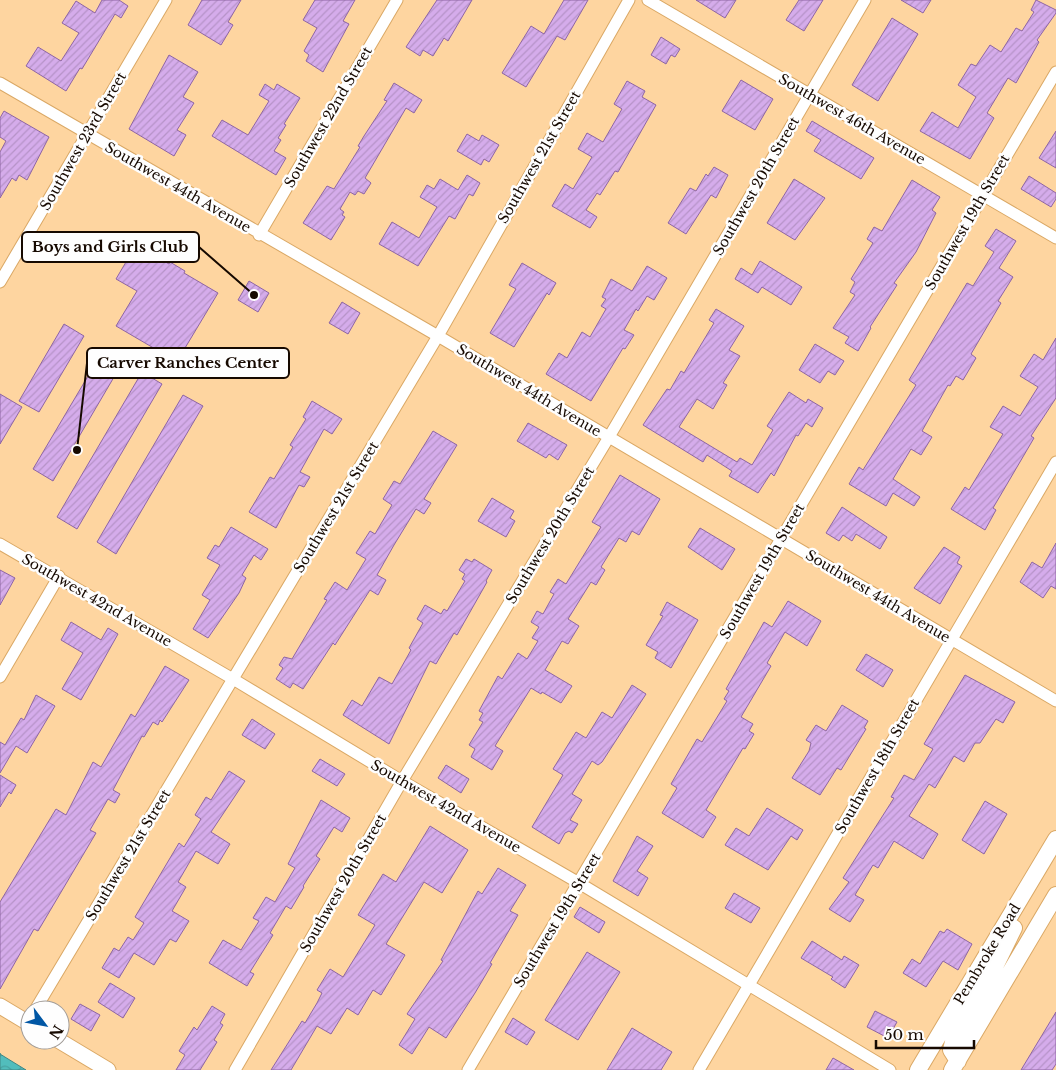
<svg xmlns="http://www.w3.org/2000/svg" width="1056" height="1070" viewBox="0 0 1056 1070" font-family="'Libre Baskerville',serif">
<defs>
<pattern id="water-waves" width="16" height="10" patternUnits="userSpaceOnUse" patternTransform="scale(1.25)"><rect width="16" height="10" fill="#52bdbc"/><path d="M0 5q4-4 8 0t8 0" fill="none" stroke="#47a1a0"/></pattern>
<pattern id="building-hatch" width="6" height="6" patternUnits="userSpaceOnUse" patternTransform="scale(1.25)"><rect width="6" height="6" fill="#d5aceb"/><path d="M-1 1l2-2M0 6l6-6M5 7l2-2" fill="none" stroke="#b693c8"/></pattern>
</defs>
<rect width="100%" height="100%" fill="#fed5a0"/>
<path fill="url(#water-waves)" stroke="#408784" d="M0 1053V1054L26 1070H0Z"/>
<path fill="url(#building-hatch)" stroke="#8e65a3" d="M102 0H119L128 6 121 18 115 14 82 69 80 68 66 91 26 66 38 47 61 61 79 33 62 23 76 1 95 13Z
M202 0H241L228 22 233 25 221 45 188 25Z
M315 0H355L343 21 349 24 323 72 306 61 309 55 304 51 317 28 303 20Z
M437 0H472L448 41 444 38 433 56 423 50 420 56 406 47Z
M564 0H588L565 40 557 36 526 87 502 73 531 26 544 34Z
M696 0H736L725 18Z
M799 0H823L804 31 786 20Z
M901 0H931L923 13Z
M1036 0 1056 10V13L1037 40 1039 42 1016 83 1008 78 987 113 994 118 970 159 920 131 932 112 958 128 976 97 958 85 971 64 976 66 990 45 1001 52 1016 28 1022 31 1034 12 1031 10Z
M892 18 918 34 878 101 852 85Z
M661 37 680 49 675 57 671 55 666 64 651 55Z
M169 55 198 72 183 97 194 103 177 130 186 135 174 156 129 129Z
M741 80 773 99 755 130 722 111Z
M627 81 645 91 642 97 656 105 618 172 615 171 600 195 597 193 586 210 597 217 590 228 552 206 565 184 573 189 592 157 578 149 587 133 603 142 622 109 614 104Z
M394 83 422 100 414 113 406 108 365 178 371 183 364 194 358 191 355 195 350 192 340 209 344 212 342 215 345 217 331 240 303 223 327 186 334 189 360 147 358 146 364 136 387 101 384 100Z
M265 84 274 90 277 84 300 98 284 124 286 125 278 138 281 140 274 151 286 158 276 175 212 136 222 120 248 135 269 101 259 95Z
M4 111 49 137 27 180 19 175 16 181 12 178 0 198V152L6 141 0 137V118Z
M812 121 874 158 861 179 814 151 821 140 806 131Z
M1056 131V168L1039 158Z
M467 134 479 141 482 135 499 145 489 162 484 159 481 165 457 151Z
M714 167 728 175 716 198 711 195 686 234 668 223 690 188 696 191 706 174 708 176Z
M467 175 480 183 473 196 469 194 455 219 449 216 418 266 379 244 392 222 419 238 437 207 420 197 427 185 434 189 440 179 458 190Z
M1029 176 1056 193V199L1051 207 1021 189Z
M794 179 825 198 795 240 767 223Z
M912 180 940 197 932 210 936 213 916 252 894 283 897 285 870 327 871 328 858 351 845 343 849 337 833 328 855 295 850 292 855 282 851 279 873 243 867 239 874 227 882 231Z
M996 229 1016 241 999 268 1013 277 998 301 1001 303 971 354 976 358 963 380 956 376 950 386 948 385 922 431 932 437 921 455 911 449 893 479 920 497 914 506 893 493 886 506 849 484 859 467 863 470 916 385 909 380 967 283 973 286 994 252 985 246Z
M136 245 169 264 170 262 185 271 184 273 218 293 185 348 206 360 198 374 116 326 137 291 116 279Z
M760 261 802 287 791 305 762 287 758 293 735 279 741 268 752 275Z
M522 263 556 283 549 295 547 293 514 347 490 333 516 289 509 285Z
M647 266 667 278 654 300 647 296 638 311 636 309 624 330 634 335 625 349 623 348 591 401 546 374 559 353 567 358 582 332 590 337 606 309 601 306 606 299 602 297 611 279 632 291Z
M249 281 269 293 258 312 238 300Z
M342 302 360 313 348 334 329 323Z
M716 309 744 326 729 350 740 356 723 383 727 385 713 409 697 399 679 427 737 462 740 458 752 465 773 430 767 426 789 392 806 403 808 399 823 408 812 427 806 423 798 436 796 435 774 476 771 473 758 493 729 476 732 471 707 455 703 462 643 425 667 389 670 390 681 371 684 373 714 323 709 320Z
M64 324 84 336 39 412 19 401Z
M1056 338V398L1031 436 1034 438 993 508 996 510 985 530 951 509 965 487 969 490 1003 434 990 427 1003 406 1020 416 1038 387 1020 376 1034 354 1043 360Z
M815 344 844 361 835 375 828 371 820 383 799 370Z
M104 349 124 360 53 481 33 469Z
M142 372 162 384 77 529 57 517Z
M0 394 22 407 0 444Z
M183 395 203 406 116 554 97 542Z
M312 401 342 419 332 434 324 429 300 472 310 477 304 487 299 485 276 528 249 512 270 477 274 479 293 447 290 445 306 419 303 417Z
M528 423 567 445 558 460 549 454 546 458 517 441Z
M433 431 457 445 424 499 431 503 424 514 416 509 394 545 377 575 386 580 378 595 370 590 335 645 333 643 303 689 293 683 290 688 276 679 283 668 279 665 284 657 292 659 327 600 324 599 335 582 347 590 366 559 356 553 370 531 375 534 392 505 383 499 394 481 400 484Z
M620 475 660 499 639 535 632 531 626 542 619 538 601 567 605 570 596 585 591 582 568 619 579 626 568 644 562 641 545 670 572 686 561 703 542 692 541 694 531 688 495 746 503 751 492 770 471 757 475 749 469 745 483 722 479 720 483 713 479 711 498 676 502 679 518 653 527 659 538 641 532 638 539 627 531 622 537 611 543 614 554 594 550 592 558 579 566 584 601 527 592 522Z
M492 498 514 511 510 518 515 521 506 537 478 521Z
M842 507 887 537 880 549 856 534 852 541 843 535 839 541 826 533Z
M231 527 268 549 261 560 254 555 242 575 246 578 239 593 208 638 193 629 210 600 202 595 220 565 207 558 215 545 219 547Z
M700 528 735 549 722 570 688 547Z
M1056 543V589L1051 586 1043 598 1020 582 1032 562 1042 568Z
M944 547 960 557 957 563 962 566 940 604 914 588Z
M466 559 472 562 474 559 492 570 486 581 487 582 457 635 454 633 436 664 430 661 389 744 343 715 352 700 362 706 379 677 392 684 411 650 409 648 423 623 417 619 425 605 441 614 444 609 447 611 465 581 462 579 465 574 459 570Z
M0 570 15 578 0 605Z
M788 601 821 621 807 646 785 632 767 663 771 666 741 717 753 724 749 731 754 734 745 749 743 748 706 810 716 817 703 838 662 813 677 788 671 784 697 739 702 742 727 701 724 699 729 691 726 689 764 622 772 627Z
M667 602 698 620 671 668 655 658 658 652 646 645 663 616 660 615Z
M71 622 101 640 108 628 118 634 81 700 62 689 83 653 61 640Z
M866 654 893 670 883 687 856 670Z
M165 666 189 680 162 722 160 720 158 725 153 722 144 737 142 736 113 790 120 794 115 803 108 799 90 830 96 833 38 931 34 929 0 989V902L56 809 66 815 93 762 101 767 131 714 135 717Z
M965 675 1015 702 1003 723 996 719 980 743H975L964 762 954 756 935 788 929 784 909 816 938 834 923 859 894 841 878 868 873 865 855 895 864 900 850 922 829 909 849 882 843 878 894 798 891 797 904 775 914 780 933 749 924 744Z
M632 685 646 694 602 762 598 765 592 761 572 794 582 800 570 820 578 824 572 833 569 831 565 833 559 844 532 827 563 775 553 769 576 732 586 738 602 712 612 718Z
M36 695 55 706 27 753 16 746 0 773V742L5 745 21 718 24 720Z
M842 705 868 721 864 728 866 729 841 770 837 768 820 795 792 778 809 751 811 743 806 740 816 725 826 731Z
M252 719 275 734 265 749 242 735Z
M320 759 345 774 337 786 312 771Z
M446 765 469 779 461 793 438 778Z
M229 771 245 781 211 832 230 844 218 864 196 851 178 882 186 887 172 911 189 921 176 942 170 939 154 965 134 953 119 978 102 968 114 948 119 951 128 937 133 940 144 923 135 917 179 843 184 847 201 819 195 815 206 797 211 800Z
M0 775 16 785 11 794 9 792 0 807Z
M321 800 350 818 342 832 334 827 316 856 320 859 303 886 304 887 291 909 286 906 270 933 273 935 250 972 254 974 247 986 209 963 223 940 241 950 259 921 253 918 266 897 275 902 295 868 288 864Z
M985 801 1007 814 984 854 962 840Z
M767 808 803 830 797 840 791 836 768 870 725 845 736 828 749 836Z
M430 826 468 850 442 893 424 882 386 944 405 955 381 995 373 990 358 1015 347 1008 331 1034 317 1026 291 1070H271L302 1021 305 1023 317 1003 322 993 317 990 330 969 343 977 375 925 358 915 383 874 396 882Z
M637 836 653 846 637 871 648 878 638 896 613 881Z
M498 868 526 885 510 911 518 915 490 963 492 964 475 993 446 1038 429 1027 412 1054 399 1045 415 1019 407 1014 443 961 441 960 478 891 482 894Z
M734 893 760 908 751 923 725 908Z
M580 907 605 922 599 933 574 917Z
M947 929 972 944 958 970 943 961 926 987 903 973 912 959 920 964 940 931 944 933Z
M812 941 842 960 844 956 859 965 845 988 831 979 833 977 801 958Z
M587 952 620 972 578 1040 545 1020Z
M110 983 135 998 123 1018 98 1002Z
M80 1004 100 1015 91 1031 71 1019Z
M212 1006 225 1014 220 1023 223 1025 214 1040 217 1042 200 1070H176L185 1055 179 1051 194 1027 197 1030Z
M875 1011 897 1022 888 1038 867 1027Z
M1056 1012V1064L1052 1070H1021Z
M513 1018 535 1032 527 1045 505 1032Z
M632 1028 672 1052 661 1070H607Z
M833 1058 854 1070H826Z"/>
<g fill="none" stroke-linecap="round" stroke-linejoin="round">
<defs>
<path id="minor" d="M648 0 1056 238
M0 83 438 336 1056 701
M259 235 397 0
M0 282 166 0
M0 544 233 679 402 781 579 883 890 1070
M0 677 59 576
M35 1010 438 336 629 0
M235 1070 402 781 609 437 865 0
M468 1070 1056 72
M699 1070 1056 462"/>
<path id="tertiary" d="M0 1006 30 1024
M58 1040 108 1070"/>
<path id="secondary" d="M958 1061 951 1050 953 1042 985 987 1014 928
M918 1070 1056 839
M952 1070 1056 895"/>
</defs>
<use href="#minor" stroke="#daa865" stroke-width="13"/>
<use href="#tertiary" stroke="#daa865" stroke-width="17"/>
<use href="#secondary" stroke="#daa865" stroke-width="18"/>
<use href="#minor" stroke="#fff" stroke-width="11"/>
<use href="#tertiary" stroke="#fff" stroke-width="15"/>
<use href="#secondary" stroke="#fff" stroke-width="16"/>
</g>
<g text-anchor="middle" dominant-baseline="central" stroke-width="5" stroke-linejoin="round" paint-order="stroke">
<g font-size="14" fill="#160900" stroke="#fefefe">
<text transform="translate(328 117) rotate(-60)">Southwest 22nd Street</text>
<text transform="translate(852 119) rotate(30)">Southwest 46th Avenue</text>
<text transform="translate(83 141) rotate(-60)">Southwest 23rd Street</text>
<text transform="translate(539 157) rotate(-60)">Southwest 21st Street</text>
<text transform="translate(756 186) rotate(-60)">Southwest 20th Street</text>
<text transform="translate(178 187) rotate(30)">Southwest 44th Avenue</text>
<text transform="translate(967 222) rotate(-60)">Southwest 19th Street</text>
<text transform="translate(529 390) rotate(31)">Southwest 44th Avenue</text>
<text transform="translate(336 507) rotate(-59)">Southwest 21st Street</text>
<text transform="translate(550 535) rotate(-59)">Southwest 20th Street</text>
<text transform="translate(762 571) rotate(-60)">Southwest 19th Street</text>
<text transform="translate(878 596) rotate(31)">Southwest 44th Avenue</text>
<text transform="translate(97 600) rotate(30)">Southwest 42nd Avenue</text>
<text transform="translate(877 766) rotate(-60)">Southwest 18th Street</text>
<text transform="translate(446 806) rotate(30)">Southwest 42nd Avenue</text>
<text transform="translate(128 855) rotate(-59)">Southwest 21st Street</text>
<text transform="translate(343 883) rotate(-60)">Southwest 20th Street</text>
<text transform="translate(557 920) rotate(-59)">Southwest 19th Street</text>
<text transform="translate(987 954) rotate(-59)">Pembroke Road</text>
</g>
</g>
<path fill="none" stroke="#160900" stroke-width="2" d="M254 295L199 247M77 450L87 363"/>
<g fill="#160900" stroke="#fefefe" stroke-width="2">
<circle cx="254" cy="295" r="5"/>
<circle cx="77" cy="450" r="5"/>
</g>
<g fill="#fefefe" stroke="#160900" stroke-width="2">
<rect x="22" y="232" width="177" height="30" rx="5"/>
<rect x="87" y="348" width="202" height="30" rx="5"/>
</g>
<g font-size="15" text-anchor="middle" font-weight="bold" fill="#160900">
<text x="110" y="252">Boys and Girls Club</text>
<text x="188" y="368">Carver Ranches Center</text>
</g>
<g transform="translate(45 1025) rotate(122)"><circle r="24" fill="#fefefe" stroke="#a19c98"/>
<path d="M0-4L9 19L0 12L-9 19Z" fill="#0157a5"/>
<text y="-8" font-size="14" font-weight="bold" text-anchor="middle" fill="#160900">N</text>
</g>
<path d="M876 1040v8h98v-8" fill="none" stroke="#160900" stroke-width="2.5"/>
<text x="884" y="1040" font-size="15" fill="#160900" stroke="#fefefe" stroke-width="4" paint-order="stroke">50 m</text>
</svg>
